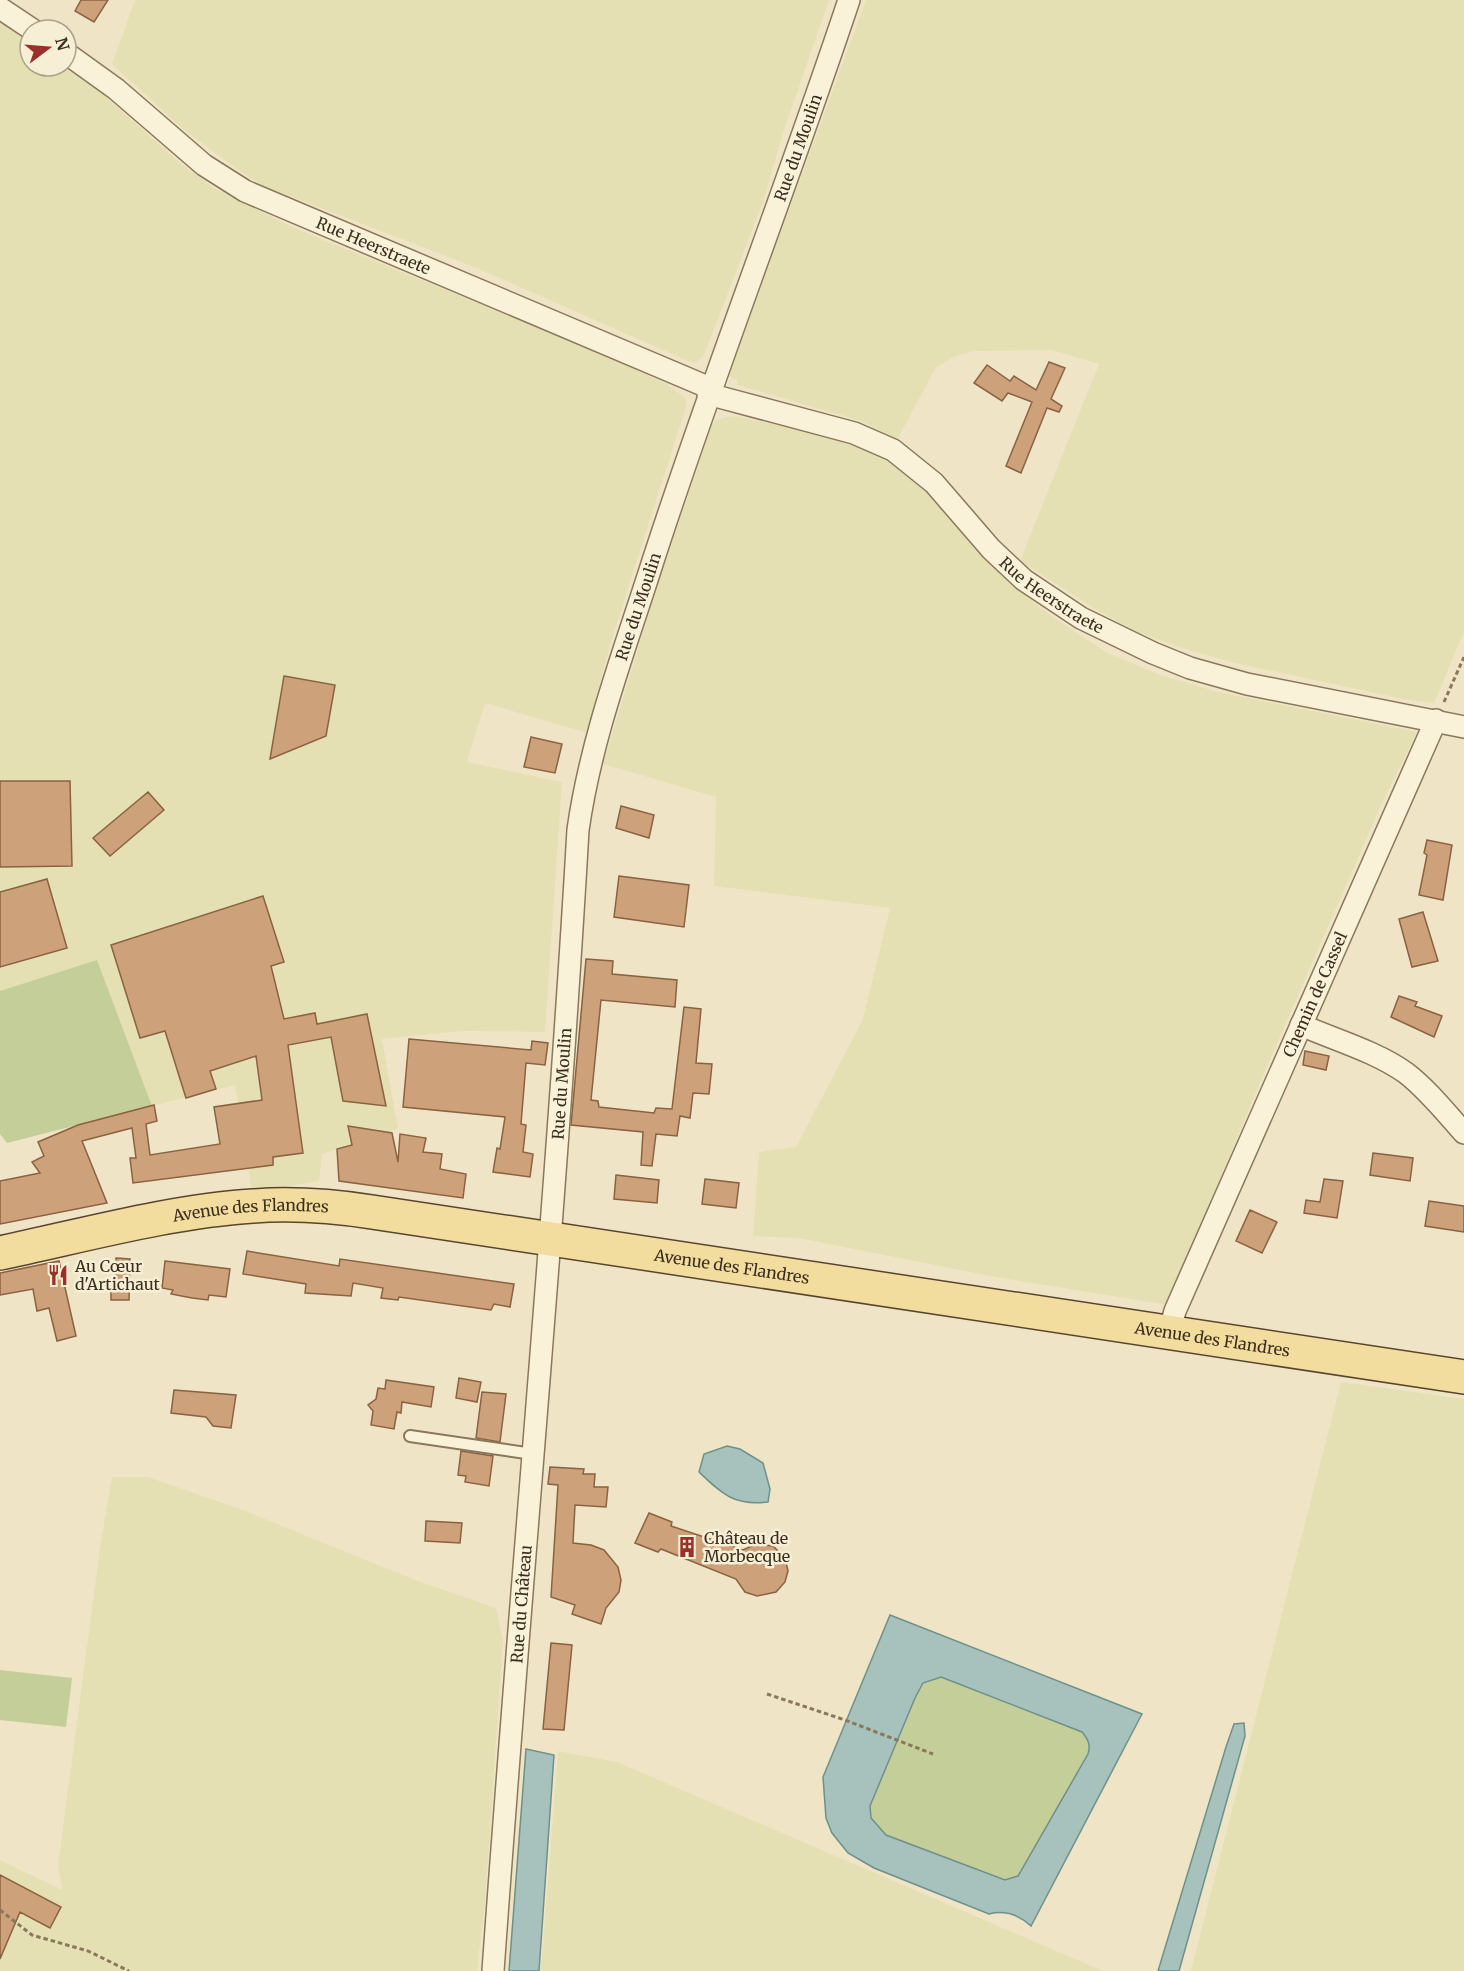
<svg xmlns="http://www.w3.org/2000/svg" width="1464" height="1971" viewBox="0 0 1464 1971" font-family="Merriweather,serif">
<rect width="100%" height="100%" fill="#efe5c6"/>
<path fill="#e5e0b3" d="M135 0H829L783 133 762 205 703 357 696 362 688 361 477 268 261 185 234 167 184 130 112 64Z
M866 0H1464V632L1434 703 1403 699 1235 663 1181 648 1138 632 1102 613 1020 561 1099 364 1051 350 975 351 956 356 936 367 897 440 861 421 737 385 738 380 728 376Z
M0 22 30 41V66H65L96 88 182 165 214 188 292 227 612 358 668 385 686 398V407L610 645 587 733 485 703 467 762 562 782 545 1032 462 1031 382 1039 398 1129 322 1154 319 1181 252 1192 235 1085 152 1106 97 961 0 991Z
M733 416 827 435 891 460 930 494 990 563 1011 584 1054 618 1106 652 1160 675 1218 692 1417 732 1383 801 1262 1078 1168 1305 1001 1278 798 1238 753 1236 759 1152 796 1147 863 1019 890 908 714 886 716 797 603 764 657 587 711 427 716 420Z
M1341 1382 1464 1399V1971H1191Z
M112 1477H148L243 1510 415 1580 496 1608 503 1641 485 1902 477 1971H0V1860L62 1890 58 1865 100 1548Z
M558 1751 617 1762 1103 1971H541Z"/>
<path fill="#c4ce99" d="M97 960 152 1106 7 1143 0 1134V991Z
M0 1670 72 1678 66 1727 0 1720Z
M940 1677 1082 1732C1088 1739 1091 1745 1088 1754L1018 1876 1005 1880 886 1835 871 1818 870 1807 915 1698 923 1684Z"/>
<path fill="#a7c2bc" stroke="#6d918a" stroke-width="1.5" fill-rule="evenodd" d="M727 1446 740 1449 763 1463 770 1489 768 1502C734 1506 722 1494 699 1472L704 1454Z
M890 1615 1142 1714 1031 1926C1018 1914 1005 1910 989 1914L874 1868 848 1853 832 1833 826 1818 823 1777ZM941 1677 1082 1732C1088 1739 1091 1745 1088 1754L1018 1876 1005 1880 886 1835 871 1818 870 1806 915 1698 923 1683Z
M1244 1723 1245 1736 1179 1971H1158L1226 1747 1234 1724Z
M526 1749 554 1755 539 1971H509Z"/>
<path fill="#cda27b" stroke="#8a6241" stroke-width="1.5" d="M81 0H108L94 22 75 11Z
M1049 362 1065 368 1051 399 1062 406 1059 412 1047 408 1021 473 1006 466 1032 402 1008 393 1002 401 974 383 987 365 1010 381 1014 376 1036 390Z
M284 676 335 685 326 736 270 759Z
M531 737 562 744 555 773 524 767Z
M0 781H70L72 866 0 867Z
M148 792 164 810 110 856 93 838Z
M621 806 654 815 649 838 616 828Z
M1427 840 1452 845 1443 900 1419 895 1427 855 1424 853Z
M619 876 689 885 684 927 614 917Z
M47 879 67 948 0 967V892Z
M263 896 284 962 271 966 284 1019 315 1013 317 1024 367 1014 386 1106 343 1101 331 1037 288 1045 303 1153 273 1157V1165L133 1183 130 1158H136L132 1128 82 1141 107 1203 0 1224V1181L40 1173 32 1162 44 1156 38 1142 78 1125 154 1105 157 1121 146 1124 150 1155 220 1144 214 1107 262 1100 256 1056 210 1071 216 1089 186 1098 165 1031 140 1038 111 945Z
M1423 912 1438 961 1412 967 1399 919Z
M586 959 613 961 612 974 677 980 675 1007 601 1000 591 1100 598 1101 599 1107 654 1113 656 1108 672 1109 684 1007 701 1009 696 1063 712 1064 709 1094 693 1093 690 1118 680 1116 677 1136 656 1134 652 1166 641 1165 643 1132 571 1125Z
M1399 996 1417 1002 1415 1006 1442 1016 1434 1037 1391 1017Z
M409 1039 531 1050 532 1041 548 1043 545 1065 526 1063 521 1124 526 1125 523 1152 533 1154 530 1177 493 1172 497 1148 500 1149 505 1117 403 1107Z
M1305 1051 1329 1056 1326 1070 1303 1065Z
M348 1126 392 1133 398 1162 400 1134 426 1138 423 1152 442 1154 440 1169 466 1174 463 1198 339 1181 337 1149 352 1145Z
M1373 1153 1413 1158 1410 1181 1370 1175Z
M616 1175 659 1180 657 1203 614 1199Z
M705 1179 739 1183 736 1208 702 1204Z
M1324 1179 1343 1181 1337 1218 1304 1213 1306 1200 1320 1202Z
M1429 1201 1464 1206V1232L1425 1226Z
M1250 1210 1277 1222 1262 1253 1236 1241Z
M247 1251 339 1266 340 1259 514 1284 510 1307 494 1304 491 1310 399 1297 398 1300 381 1298 383 1288 353 1283 351 1296 305 1293 306 1284 243 1274Z
M116 1258 130 1259 129 1300H111V1282H116Z
M59 1261 76 1336 57 1341 49 1308 37 1311 33 1289 0 1295V1273Z
M165 1261 230 1269 226 1297 209 1295 208 1300 192 1298 171 1294 173 1290 162 1288Z
M459 1378 481 1382 477 1402 456 1398Z
M386 1380 434 1387 431 1407 402 1402 401 1413 397 1412 394 1429 371 1425 373 1411 368 1405 376 1399 378 1388 385 1389Z
M174 1390 236 1395 231 1428 213 1426 206 1417 171 1413Z
M482 1392 506 1394 500 1442 476 1438Z
M461 1451 493 1456 489 1486 465 1482 466 1476 458 1475Z
M550 1467 584 1469 583 1474H595L594 1487H608L606 1507 575 1505 573 1543 591 1545 604 1550 618 1567 621 1580 619 1592 606 1608 601 1624 572 1614 575 1605 551 1597 558 1485 548 1484Z
M649 1513 672 1522 671 1526 743 1550 756 1544 773 1546 785 1558 788 1571 785 1582 776 1592 757 1596 745 1592 736 1579 661 1549 658 1552 635 1543Z
M426 1521 462 1523 460 1543 425 1541Z
M551 1643 572 1645 564 1730 543 1729Z
M0 1875 61 1907 50 1928 20 1912 0 1959Z"/>
<g fill="none" stroke-linecap="round" stroke-linejoin="round">
<defs>
<path id="service" d="M410 1436 533 1454"/>
<g id="minor">
<path d="M0 8 33 30"/>
<path id="s1" d="M66 53 116 89 204 165 245 191 710 388"/>
<path id="s2" d="M708 394 854 433 893 450 934 483 991 549 1024 580 1081 618 1153 653 1190 668 1247 684 1464 727"/>
<path d="M1301 1025C1335 1040 1375 1051 1406 1073 1428 1090 1446 1113 1464 1133"/>
<path id="s3" d="M1169 1333 1175 1311 1436 720"/>
<path id="s4" d="M493 1971C520 1590 556 1211 578 830 591 738 624 652 652 564 713 375 786 189 849 0"/>
</g>
<g id="primary">
<path id="s5" d="M0 1253C81 1236 171 1211 253 1206 293 1203 333 1206 372 1212L1464 1377"/>
</g>
</defs>
<use href="#service" stroke="#8b775b" stroke-width="14"/>
<use href="#minor" stroke="#8b775b" stroke-width="24"/>
<use href="#primary" stroke="#58452f" stroke-width="36"/>
<path stroke="#8b775b" stroke-width="3" stroke-dasharray="4.5 3" stroke-linecap="butt" d="M1444 702 1464 657
M767 1694 845 1720 933 1754
M0 1910 32 1935 88 1951 129 1971"/>
<use href="#service" stroke="#f9f2d9" stroke-width="10"/>
<use href="#minor" stroke="#f9f2d9" stroke-width="21"/>
<use href="#primary" stroke="#f2dc9e" stroke-width="33"/>
</g>
<defs>
<symbol id="restaurant-bare" viewBox="-9 -9 18 18"><path d="M-5-6h1v4h1v-4h1v4h1v-4h1v5L-1.5 .5V6h-2V.5L-5-1ZM5-6V6H3V1.5H1.5Q1.5-4 5-6Z" fill="#9a302a" stroke="#f6efd5" stroke-width="2.5" paint-order="stroke"/></symbol>
<symbol id="building-bare" viewBox="-9 -9 18 18"><path d="M-4-6H4V6H1V3H-1V6H-4ZM-2.5-4.3h1.7v1.8h-1.7ZM.8-4.3h1.7v1.8H.8ZM-2.5-1h1.7V.8h-1.7ZM.8-1h1.7V.8H.8Z" fill="#9a302a" stroke="#f6efd5" stroke-width="2.5" paint-order="stroke"/></symbol>
</defs>
<g fill-rule="evenodd">
<use href="#restaurant-bare" x="43" y="1260" width="30" height="30"/>
<use href="#building-bare" x="672" y="1532" width="30" height="30"/>
</g>
<g text-anchor="middle" dominant-baseline="central" stroke-width="5" stroke-linejoin="round" paint-order="stroke">
<g font-size="16" fill="#3b2e1f" stroke="#f6efd5">
<text stroke="none"><textPath href="#s4" startOffset="1862">Rue du Moulin</textPath></text>
<text stroke="none"><textPath href="#s1" startOffset="366">Rue Heerstraete</textPath></text>
<text stroke="none"><textPath href="#s2" startOffset="410">Rue Heerstraete</textPath></text>
<text stroke="none"><textPath href="#s4" startOffset="1376">Rue du Moulin</textPath></text>
<text stroke="none"><textPath href="#s3" startOffset="369">Chemin de Cassel</textPath></text>
<text stroke="none"><textPath href="#s4" startOffset="890">Rue du Moulin</textPath></text>
<text stroke="none"><textPath href="#s5" startOffset="255">Avenue des Flandres</textPath></text>
<text stroke="none"><textPath href="#s5" startOffset="741">Avenue des Flandres</textPath></text>
<text stroke="none"><textPath href="#s5" startOffset="1227">Avenue des Flandres</textPath></text>
<text stroke="none"><textPath href="#s4" startOffset="368">Rue du Château</textPath></text>
</g>
<g font-size="16" fill="#3b2e1f" stroke="#f6efd5" text-anchor="start">
<text x="75" y="1266">Au Cœur<tspan x="75" dy="18">d'Artichaut</tspan></text>
<text x="704" y="1538">Château de<tspan x="704" dy="18">Morbecque</tspan></text>
</g>
</g>
<g transform="translate(48 48) rotate(74)"><circle r="28" fill="#f6efd5" stroke="#aba28c" stroke-width="1.5"/>
<path d="M0-4.5L10 22L0 15L-10 22Z" fill="#9a302a"/>
<text y="-9" font-size="16" font-weight="bold" text-anchor="middle" fill="#3b2e1f">N</text>
</g>
</svg>
